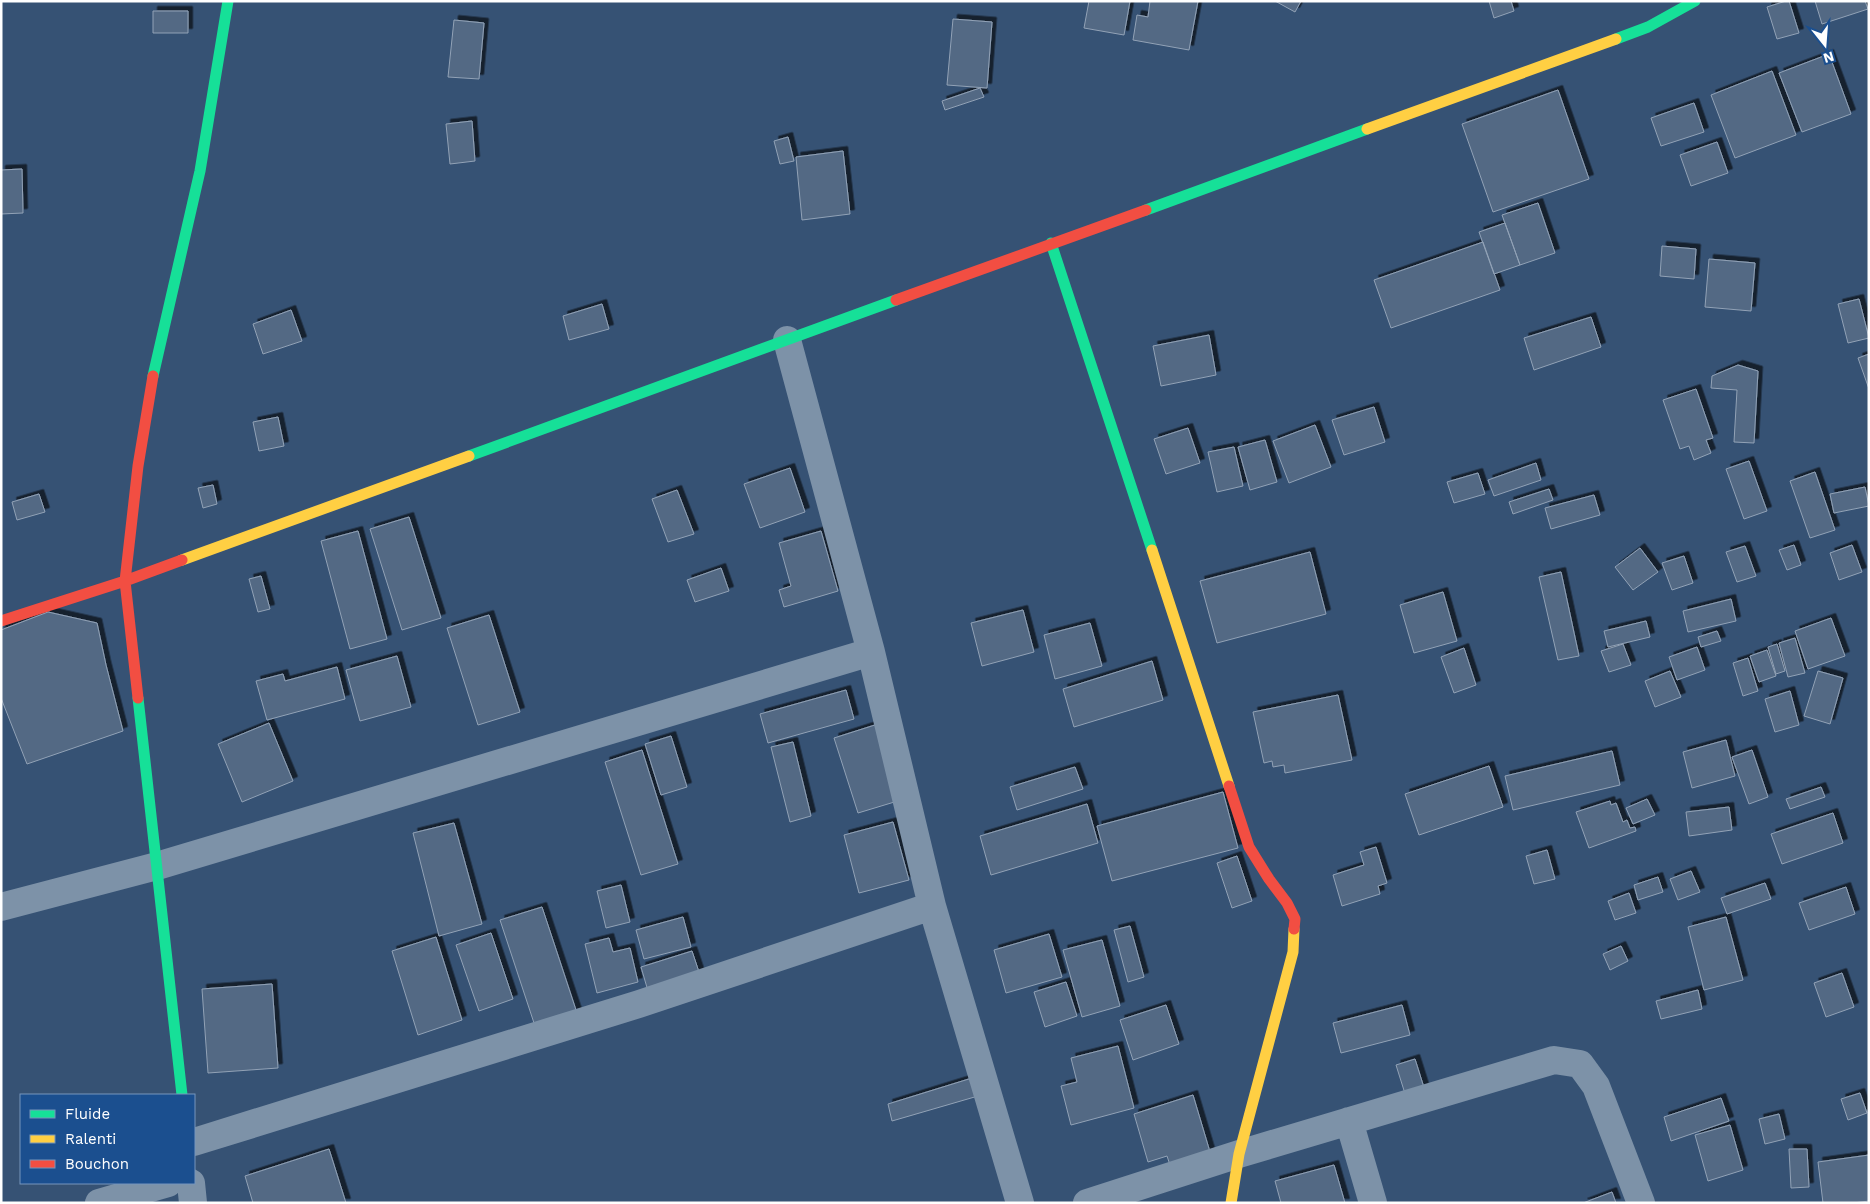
<svg xmlns="http://www.w3.org/2000/svg" width="1870" height="1204" viewBox="0 0 1870 1204" font-family="'Work Sans',sans-serif">
<defs>
<filter id="shadow"><feDropShadow dx="4.5" dy="-4.5" stdDeviation="0" flood-color="#0009"/></filter>
</defs>
<rect width="100%" height="100%" fill="#365274"/>
<path fill="#526984" stroke="#92a2b6" filter="url(#shadow)" d="M1089 1H1130L1124 35 1084 28Z
M1150 1H1198L1189 50 1133 40 1137 15 1148 17Z
M1275 1H1301L1295 12Z
M1489 1H1511L1514 11 1494 18Z
M1786 1H1789L1799 33 1777 39 1767 7Z
M1815 1H1865L1868 9 1822 24Z
M153 11H188V33H153Z
M953 19 992 22 987 88 947 85Z
M454 20 484 23 479 79 448 77Z
M1829 54 1851 114 1802 132 1779 73Z
M1772 71 1796 135 1735 158 1711 95Z
M980 88 984 97 945 110 942 101Z
M1558 90 1589 179 1493 212 1462 124Z
M1694 103 1704 132 1661 146 1651 118Z
M472 121 475 161 450 164 446 124Z
M788 137 794 161 780 164 774 141Z
M1717 142 1728 173 1691 186 1680 155Z
M843 151 850 214 802 220 796 157Z
M22 169 23 213 1 214V170Z
M1538 203 1555 253 1520 265 1502 215Z
M1505 223 1520 265 1494 274 1479 232Z
M1483 242 1500 290 1391 328 1374 280Z
M1662 246 1696 249 1694 279 1660 276Z
M1709 259 1755 263 1751 311 1705 307Z
M1859 299 1869 338 1848 343 1838 304Z
M602 304 609 329 569 340 563 316Z
M291 310 302 341 263 354 253 324Z
M1591 317 1601 347 1534 370 1524 338Z
M1209 335 1216 375 1161 386 1153 346Z
M1869 354V389L1858 358Z
M1738 365 1758 371 1754 443 1734 442 1737 390 1711 388 1712 376Z
M1696 389 1713 438 1706 440 1711 453 1694 460 1689 446 1680 449 1663 400Z
M1374 407 1385 442 1344 455 1332 420Z
M278 417 284 446 259 451 253 422Z
M1315 425 1331 467 1289 483 1273 441Z
M1188 428 1200 463 1166 474 1154 439Z
M1265 440 1277 482 1250 490 1238 447Z
M1234 447 1243 486 1217 492 1208 452Z
M1749 461 1767 511 1744 519 1726 469Z
M1536 463 1541 480 1494 496 1488 480Z
M790 468 805 512 760 528 744 484Z
M1815 472 1835 530 1810 538 1790 481Z
M1478 473 1485 494 1454 503 1447 482Z
M213 485 217 504 203 508 198 488Z
M1865 487 1869 506 1834 513 1830 494Z
M1549 489 1553 500 1513 514 1509 502Z
M677 490 694 534 668 542 652 499Z
M39 494 45 512 17 520 12 502Z
M1594 495 1600 515 1551 529 1545 508Z
M409 517 441 618 402 630 370 529Z
M358 531 387 639 350 649 321 541Z
M821 531 838 591 784 607 779 590 791 586 779 543Z
M1794 545 1801 565 1787 570 1779 550Z
M1852 545 1862 572 1839 580 1830 553Z
M1745 546 1756 576 1737 582 1726 552Z
M1640 548 1658 572 1633 590 1615 567Z
M1310 552 1326 614 1217 643 1200 581Z
M1684 556 1693 583 1672 590 1662 563Z
M721 568 729 591 695 602 687 580Z
M1561 572 1579 656 1558 660 1539 577Z
M261 576 270 609 258 612 249 579Z
M1443 592 1457 641 1414 653 1400 605Z
M1731 599 1736 621 1688 632 1683 611Z
M1023 610 1034 652 982 666 971 623Z
M48 612 97 623 106 665 123 731 27 764 1 698V630Z
M489 615 520 712 478 725 447 628Z
M1831 618 1845 656 1808 669 1795 631Z
M1646 621 1650 637 1608 647 1604 631Z
M1090 623 1102 666 1055 679 1044 635Z
M1717 631 1721 641 1701 647 1698 637Z
M1795 638 1805 673 1788 677 1779 643Z
M1623 644 1631 665 1609 672 1601 651Z
M1777 644 1785 671 1776 674 1768 647Z
M1697 647 1705 670 1677 680 1669 657Z
M1464 648 1476 685 1454 693 1441 657Z
M1767 650 1776 676 1759 682 1750 656Z
M397 656 411 707 360 721 346 670Z
M1748 658 1758 691 1743 696 1733 663Z
M1152 661 1163 700 1074 727 1063 689Z
M337 667 345 699 267 720 256 681 283 674 285 681Z
M1670 671 1681 697 1655 707 1645 681Z
M1818 671 1843 678 1830 724 1804 716Z
M846 690 854 719 768 743 760 714Z
M1790 691 1799 725 1775 732 1765 699Z
M1338 695 1352 760 1285 773 1284 765 1273 767 1272 761 1264 763 1253 712Z
M269 723 293 781 242 802 218 744Z
M878 724 901 800 858 813 834 738Z
M671 736 687 787 661 795 645 744Z
M1726 740 1735 776 1692 788 1683 752Z
M793 742 811 816 790 822 771 747Z
M642 750 678 864 641 875 605 762Z
M1752 750 1768 797 1749 804 1732 757Z
M1612 751 1620 785 1513 810 1505 776Z
M1489 766 1503 807 1419 835 1405 794Z
M1075 767 1083 789 1017 810 1010 787Z
M1821 787 1825 797 1790 809 1786 799Z
M1223 792 1238 848 1112 881 1097 826Z
M1647 799 1655 815 1633 824 1626 808Z
M1610 801 1611 805 1616 803 1623 822 1627 820 1630 828 1635 827 1636 831 1589 848 1576 812Z
M1087 804 1098 843 991 875 980 836Z
M1729 807 1732 830 1689 836 1686 812Z
M1833 813 1843 843 1782 864 1771 834Z
M893 822 909 880 859 893 844 835Z
M454 823 482 924 439 936 413 833Z
M1376 847 1387 883 1378 886 1380 894 1342 906 1333 875 1364 865 1360 852Z
M1547 850 1555 879 1534 884 1526 856Z
M1237 856 1252 901 1232 908 1217 863Z
M1691 871 1700 892 1678 900 1670 879Z
M1658 877 1663 892 1638 900 1634 885Z
M1765 883 1771 899 1727 914 1721 898Z
M621 885 630 922 606 928 597 891Z
M1846 887 1855 914 1809 930 1799 903Z
M1629 893 1636 913 1615 920 1608 901Z
M542 907 577 1013 535 1026 500 920Z
M683 917 691 947 644 959 636 930Z
M1726 917 1743 980 1704 990 1688 927Z
M1130 926 1144 977 1128 982 1114 930Z
M491 933 513 999 479 1011 456 945Z
M1049 934 1062 977 1006 993 994 950Z
M436 937 462 1020 418 1035 392 951Z
M609 938 613 952 630 948 638 982 597 993 585 944Z
M1102 940 1120 1006 1082 1017 1063 950Z
M1621 946 1628 961 1610 970 1603 954Z
M692 951 700 975 648 991 641 967Z
M1842 973 1854 1007 1826 1017 1814 983Z
M1066 982 1077 1016 1045 1027 1034 992Z
M272 984 278 1068 208 1073 202 989Z
M1698 990 1702 1009 1661 1019 1656 1001Z
M1166 1005 1179 1044 1133 1060 1120 1020Z
M1402 1005 1410 1035 1341 1053 1333 1023Z
M1118 1046 1134 1108 1071 1125 1061 1086 1077 1082 1071 1058Z
M1415 1059 1426 1094 1407 1100 1396 1065Z
M972 1078 978 1096 892 1121 888 1104Z
M1860 1093 1867 1113 1848 1120 1841 1099Z
M1193 1095 1210 1152 1170 1165 1167 1156 1148 1162 1134 1114Z
M1721 1098 1729 1121 1671 1141 1664 1117Z
M1779 1114 1785 1139 1765 1144 1759 1119Z
M1730 1125 1743 1170 1708 1181 1695 1135Z
M329 1149 346 1203H253L245 1176Z
M1789 1149H1807L1809 1187 1791 1188Z
M1869 1155V1201L1853 1203H1823L1818 1162Z
M1334 1165 1345 1203H1281L1275 1181Z
M1612 1192 1616 1203H1583Z"/>
<g fill="none" stroke-linecap="round" stroke-linejoin="round">
<path stroke="#7d92a8" stroke-width="28" d="M787 340 871 652 932 906 1020 1203
M1 907 157 866 871 652
M1349 1121 1373 1203
M194 1142 639 1004 932 906
M191 1183 193 1203
M99 1203 168 1183
M1087 1203 1239 1154 1554 1060 1580 1064 1596 1086 1641 1203"/>
<path stroke="#16e098" stroke-width="11" d="M1616 39 1648 27 1695 1
M1146 210 1367 129
M1051 243 1152 550
M153 376 200 171 228 1
M469 456 896 300
M138 698 182 1095"/>
<path stroke="#ffcf43" stroke-width="11" d="M1367 129 1616 39
M1152 550 1229 786
M182 560 469 456
M1231 1203 1239 1154 1293 952 1294 929"/>
<path stroke="#f24e42" stroke-width="11" d="M896 300 1146 210
M1 621 125 581 182 560
M138 698 125 581 138 466 153 376
M1229 786 1249 847 1269 879 1287 903 1295 919 1294 929"/>
</g>
<rect width="1870" height="1204" fill="none" stroke="#ffffff" stroke-width="5"/>
<rect x="20" y="1094" width="175" height="90" fill="#1b4f8f" stroke="#7695bc"/>
<rect x="30" y="1110" width="25" height="8" fill="#16e098" stroke="#7695bc"/>
<text x="65" y="1119" font-size="15" fill="#ffffff">Fluide</text>
<rect x="30" y="1135" width="25" height="8" fill="#ffcf43" stroke="#7695bc"/>
<text x="65" y="1144" font-size="15" fill="#ffffff">Ralenti</text>
<rect x="30" y="1160" width="25" height="8" fill="#f24e42" stroke="#7695bc"/>
<text x="65" y="1169" font-size="15" fill="#ffffff">Bouchon</text>
<g transform="translate(1825 45) rotate(163)" stroke="#1b4f8f" stroke-width="4" paint-order="stroke">
<path d="M0-4L9 19L0 12L-9 19Z" fill="#ffffff"/>
<text y="-8" font-size="14" font-weight="bold" text-anchor="middle" fill="#ffffff">N</text>
</g>
</svg>
